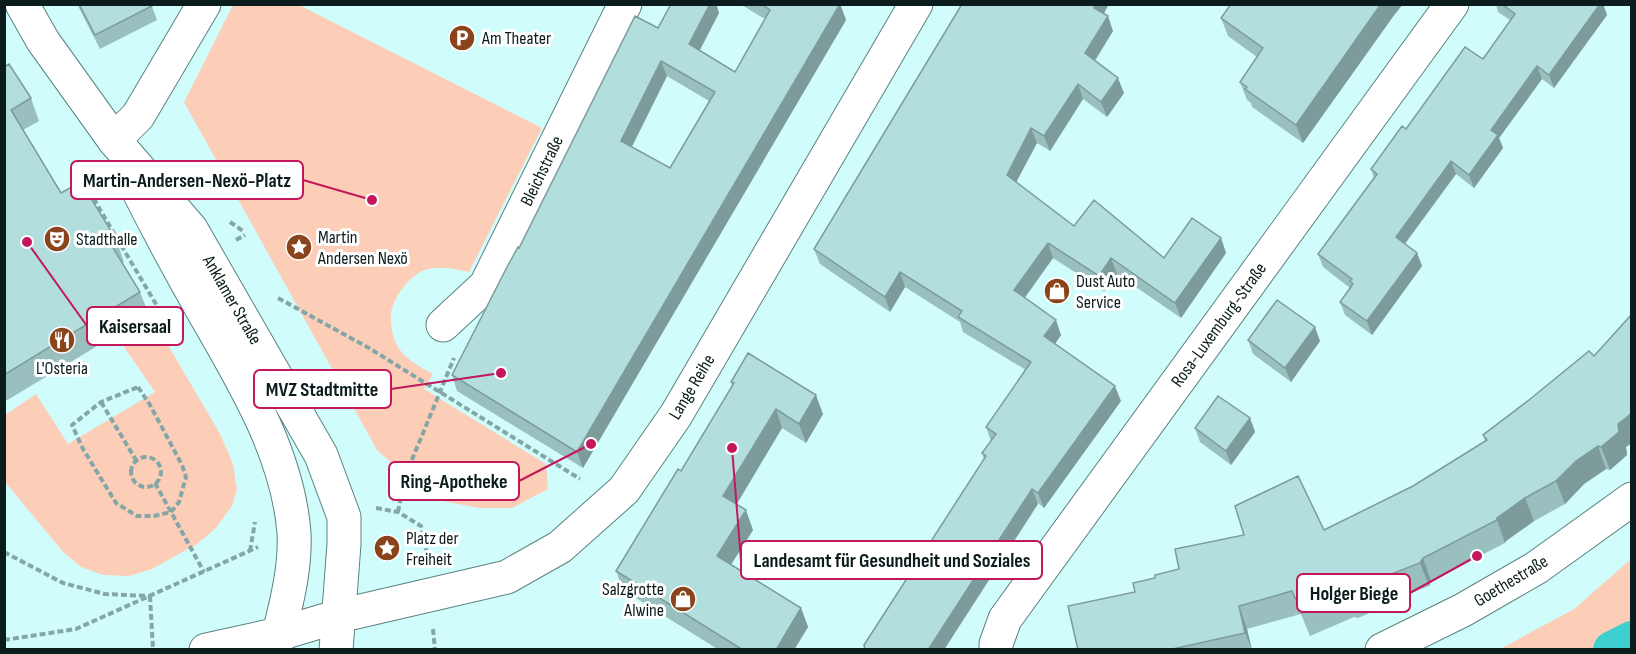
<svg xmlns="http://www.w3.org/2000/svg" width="1636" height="654" viewBox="0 0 1636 654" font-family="'Sofia Sans Condensed',sans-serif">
<rect width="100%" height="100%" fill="#d0fdfc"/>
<path fill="#fdceb7" d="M233 5H299L542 128 469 272C456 269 442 266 428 269 411 273 394 296 391 313 390 320 392 334 395 341 400 356 420 367 433 374L424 389 546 464 548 489 512 508H480L431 499 377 450 184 102Z
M154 321 220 434 233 464 237 489 232 506 216 528 197 544 152 569 129 576 103 575 81 567 63 552 5 482V415L36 394 68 444 145 398 155 392 120 341Z
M1631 559V649H1500L1574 609Z"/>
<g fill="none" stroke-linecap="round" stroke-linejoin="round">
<path stroke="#40cfcf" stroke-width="38" d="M1612 650 1632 640"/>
<defs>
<path id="minor" d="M114 140 138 116 204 4
M443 325 486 285 625 4
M996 650V644L1005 619 1452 4"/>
<path id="secondary" d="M22 4 43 41 114 140 191 229 321 455 344 517V544L336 650
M134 182C156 226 179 269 203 311 242 379 288 453 294 533 296 572 284 612 275 650
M206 650 279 634 339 616 507 577 560 547 624 490 676 415 916 4
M1382 650 1463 610 1536 568 1632 499"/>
</defs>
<use href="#minor" stroke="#598281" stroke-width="35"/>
<use href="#secondary" stroke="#598281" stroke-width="35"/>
<path stroke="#84a7a6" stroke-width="4" stroke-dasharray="6 3" stroke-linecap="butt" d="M99 190 95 201 160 311
M230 222 243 231
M236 240 245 235
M278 298 369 348 580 479
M138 387 150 405 182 465 186 477 179 502 171 512 154 516H137L116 503 83 449 72 425 101 402Z
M101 402 136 460
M131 472a15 15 0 1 1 30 0a15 15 0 1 1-30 0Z
M155 483 204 572
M376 508 398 512 421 526 428 559
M398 512 404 479 454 358
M250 551 255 522
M4 552 63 583 105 594 149 596
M150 596 153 650
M433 629 435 650
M4 640 76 629 258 547"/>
<use href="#minor" stroke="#fff" stroke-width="33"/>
<use href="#secondary" stroke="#fff" stroke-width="33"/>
</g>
<path fill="#99bfbe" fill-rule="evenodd" d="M77 4H151L157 20 100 49Z
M671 4H716L719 13 700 50 735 72 765 19 740 4H840L846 20 583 468 457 391 452 375 519 248 658 28ZM667 76 709 101 670 168 632 147Z
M1496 4H1603L1607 15 1554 88 1542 79 1499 138 1503 148 1474 188 1456 174 1405 244 1417 253 1422 266 1372 335 1345 315 1340 302 1350 288 1323 267 1318 254 1374 178 1371 169 1406 129 1483 59 1510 20 1498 12Z
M1104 14 1113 31 1095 61 1124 93 1107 117 1083 99 1050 151 1037 143 1016 182 1074 226 1164 258 1221 238 1226 253 1181 318 1117 274 1104 291 1053 258 1025 298 1061 335 1055 344 1121 401 1044 508 984 459 982 453 991 441 986 427 1026 370 963 332 960 322 905 287 890 312 820 264 814 249Z
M1221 18H1392L1303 143 1252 107 1251 103 1247 100 1240 82 1257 57 1228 36Z
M4 67 31 98 39 121 23 130 61 193 116 239 124 262 122 263 140 292 149 315 4 402Z
M1248 340 1320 341 1291 382 1253 354Z
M731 382 823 414 806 443 782 428 737 504 753 530 731 565 801 608 808 627 794 650H719L623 590 616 571 681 471 732 386Z
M1250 418 1255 432 1231 465 1200 442 1195 428Z
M1483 435 1626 447 1627 455 1610 470 1606 469 1584 484 1565 504 1534 521 1506 541 1505 543 1431 581 1429 586 1373 607 1372 612 1358 618 1354 617 1310 636 1301 614 1247 629 1252 650H1078L1135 592 1155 578 1179 569 1324 530 1413 486 1485 441Z"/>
<path fill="#7d9b9b" d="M710 4H716L719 13 695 59 689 44Z
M840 4 846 20 583 468 577 452Z
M1095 4H1109L1099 23 1094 8Z
M1381 4H1403L1392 18 1303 143 1296 125Z
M1600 4H1603L1607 15 1554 88 1549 75Z
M1108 16 1113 31 1090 68 1085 53Z
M661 61 667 76 627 156 621 141Z
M1537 66 1542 79 1499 138 1503 148 1474 188 1469 175 1491 130Z
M1118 78 1124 93 1107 117 1101 102Z
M1078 84 1083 99 1050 151 1044 136Z
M1031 128 1037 143 1012 190 1007 175Z
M1451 161 1456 174 1400 250 1396 237Z
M1221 238 1226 253 1181 318 1175 303Z
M1048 243 1053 258 1019 305 1014 290Z
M1417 253 1422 266 1372 335 1367 321Z
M1111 258 1117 274 1104 291 1099 276Z
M900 272 905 287 890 312 885 297Z
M1056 320 1061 335 1050 351 1044 336Z
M1315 327 1320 341 1291 382 1285 368Z
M1115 386 1121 401 1044 508 1038 493Z
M816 395 823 414 806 443 799 424Z
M776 409 782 428 730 515 723 496Z
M1632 413V443L1626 447 1627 455 1610 470 1601 447 1618 424Z
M1250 418 1255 432 1231 465 1226 451Z
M1598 446 1606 469 1584 484 1565 504 1556 481 1576 461Z
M1032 489 1038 504 944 650H928Z
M1525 498 1534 521 1506 541 1505 543 1497 520V518Z
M746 510 753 530 724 575 717 556Z
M1423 558 1431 581 1429 586 1420 563Z
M1365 584 1373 607 1372 612 1363 589Z
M1239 606 1247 629 1252 650 1245 633Z
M801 608 808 627 794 650H776Z"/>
<path fill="#b2dedd" stroke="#7d9b9b" stroke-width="1.5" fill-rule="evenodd" d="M79 4H151L152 6 95 35Z
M671 4H710L689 44 735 72 770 10 761 4H840L577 452 452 375 507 267 518 247 519 248 635 16 658 28ZM661 61 715 92 670 168 621 141Z
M962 4H1095L1094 8 1108 16 1085 53 1118 78 1101 102 1078 84 1044 136 1031 128 1007 175 1074 226 1094 200 1164 258 1192 218 1221 238 1175 303 1111 258 1099 276 1048 243 1014 290 1056 320 1044 336 1115 386 1038 493 1032 489 928 650H865L864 645 986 456 982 453 996 434 986 427 1031 362 958 317 962 311 900 272 885 297 814 249Z
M1231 4H1381L1296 125 1245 89 1247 87 1240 82 1263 48 1221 18Z
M1502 4H1600L1549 75 1537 66 1491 130 1498 135 1469 175 1451 161 1396 237 1417 253 1367 321 1340 302 1353 284 1350 281 1352 279 1318 254 1377 174 1371 169 1402 126 1406 129 1465 47 1483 59 1515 14Z
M9 64 31 98 11 110 61 193 81 182 116 239 110 243 140 292 4 375V67Z
M1277 300 1315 327 1285 368 1248 340Z
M1632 314V413L1618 424 1619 432 1601 447 1598 446 1576 461 1556 481 1525 498 1497 518V520L1423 558 1420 563 1365 584 1363 589 1350 596 1346 594 1302 613 1292 591 1239 606 1245 633 1168 650H1078L1068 606 1135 592 1133 583 1155 578V575L1179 569 1175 549 1244 535 1235 506 1298 476 1324 530 1413 486 1487 440 1483 435 1529 400 1589 351 1594 356Z
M748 353 816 395 799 424 776 409 723 496 746 510 717 556 801 608 776 650H743L616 571 678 469 681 471 734 383 731 382Z
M1218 396 1250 418 1226 451 1195 428Z"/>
<defs>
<symbol id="parking-disc" viewBox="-11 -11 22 22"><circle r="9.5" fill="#89441b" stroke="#fff"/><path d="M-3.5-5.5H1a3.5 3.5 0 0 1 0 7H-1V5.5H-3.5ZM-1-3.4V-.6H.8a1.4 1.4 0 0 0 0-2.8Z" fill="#fff"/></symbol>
<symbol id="theatre-disc" viewBox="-11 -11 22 22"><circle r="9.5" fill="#89441b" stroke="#fff"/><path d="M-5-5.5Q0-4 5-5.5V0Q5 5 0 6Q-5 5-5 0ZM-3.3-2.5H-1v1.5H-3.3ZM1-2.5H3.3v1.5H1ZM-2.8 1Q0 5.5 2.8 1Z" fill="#fff"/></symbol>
<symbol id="sight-disc" viewBox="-11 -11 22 22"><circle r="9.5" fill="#89441b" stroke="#fff"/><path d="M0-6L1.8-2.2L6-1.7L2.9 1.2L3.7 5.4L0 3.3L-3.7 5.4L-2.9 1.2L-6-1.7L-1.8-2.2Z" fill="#fff"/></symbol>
<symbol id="shop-disc" viewBox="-11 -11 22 22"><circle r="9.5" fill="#89441b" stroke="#fff"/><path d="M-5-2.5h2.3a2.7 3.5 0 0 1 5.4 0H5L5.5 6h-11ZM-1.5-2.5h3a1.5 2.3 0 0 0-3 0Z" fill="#fff"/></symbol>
<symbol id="restaurant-disc" viewBox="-11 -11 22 22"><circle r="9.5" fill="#89441b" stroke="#fff"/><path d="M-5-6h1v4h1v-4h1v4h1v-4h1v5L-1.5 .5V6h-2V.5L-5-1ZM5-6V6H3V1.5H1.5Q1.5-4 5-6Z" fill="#fff"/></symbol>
</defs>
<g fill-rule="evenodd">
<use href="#parking-disc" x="447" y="23" width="30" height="30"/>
<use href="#theatre-disc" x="42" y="224" width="30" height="30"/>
<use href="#sight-disc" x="284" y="232" width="30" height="30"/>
<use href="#shop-disc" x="1042" y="276" width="30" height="30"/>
<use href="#restaurant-disc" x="47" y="325" width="30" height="30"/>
<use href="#sight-disc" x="372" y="533" width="30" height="30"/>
<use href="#shop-disc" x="668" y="584" width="30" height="30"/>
</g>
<g text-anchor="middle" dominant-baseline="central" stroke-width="6" stroke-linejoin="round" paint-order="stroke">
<g font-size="18" fill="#0b1c1c" stroke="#fff" text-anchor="start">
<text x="482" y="38">Am Theater</text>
<text x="318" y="237">Martin<tspan x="318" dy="21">Andersen Nexö</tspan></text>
<text x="76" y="239">Stadthalle</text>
<text x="1076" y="281">Dust Auto<tspan x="1076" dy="21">Service</tspan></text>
<text x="62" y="368" text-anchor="middle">L'Osteria</text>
<text x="406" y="538">Platz der<tspan x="406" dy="21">Freiheit</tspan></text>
<text x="664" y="589" text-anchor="end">Salzgrotte<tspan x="664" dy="21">Alwine</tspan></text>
</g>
<g font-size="18" fill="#0b1c1c" stroke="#fff">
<text transform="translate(542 171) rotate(-64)">Bleichstraße</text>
<text transform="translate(232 300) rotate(60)">Anklamer Straße</text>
<text transform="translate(1219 325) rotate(-54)">Rosa-Luxemburg-Straße</text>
<text transform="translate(692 387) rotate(-59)">Lange Reihe</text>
<text transform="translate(1511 581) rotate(-31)">Goethestraße</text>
</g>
</g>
<path fill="none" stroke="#c2185b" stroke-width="2" d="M372 200L303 180M27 242L87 326M501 373L391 389M591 444L519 481M732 448L741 560M1477 556L1410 593"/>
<g fill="#c2185b" stroke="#fff" stroke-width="2">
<circle cx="372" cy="200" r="6"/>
<circle cx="27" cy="242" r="6"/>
<circle cx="501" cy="373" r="6"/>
<circle cx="591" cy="444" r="6"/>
<circle cx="732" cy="448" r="6"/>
<circle cx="1477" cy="556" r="6"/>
</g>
<g fill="#fff" stroke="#c2185b" stroke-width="2">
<rect x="71" y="161" width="232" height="38" rx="6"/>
<rect x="87" y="307" width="96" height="38" rx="6"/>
<rect x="254" y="370" width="137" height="38" rx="6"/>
<rect x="389" y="462" width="130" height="38" rx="6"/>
<rect x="741" y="541" width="301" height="38" rx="6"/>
<rect x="1297" y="574" width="113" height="38" rx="6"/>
</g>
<g font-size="20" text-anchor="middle" font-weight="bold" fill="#0b1c1c">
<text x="187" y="187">Martin-Andersen-Nexö-Platz</text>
<text x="135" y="333">Kaisersaal</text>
<text x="322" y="396">MVZ Stadtmitte</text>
<text x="454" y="488">Ring-Apotheke</text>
<text x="892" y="567">Landesamt für Gesundheit und Soziales</text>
<text x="1354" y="600">Holger Biege</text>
</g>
<rect width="1636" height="654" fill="none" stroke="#0b1c1c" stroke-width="12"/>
</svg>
